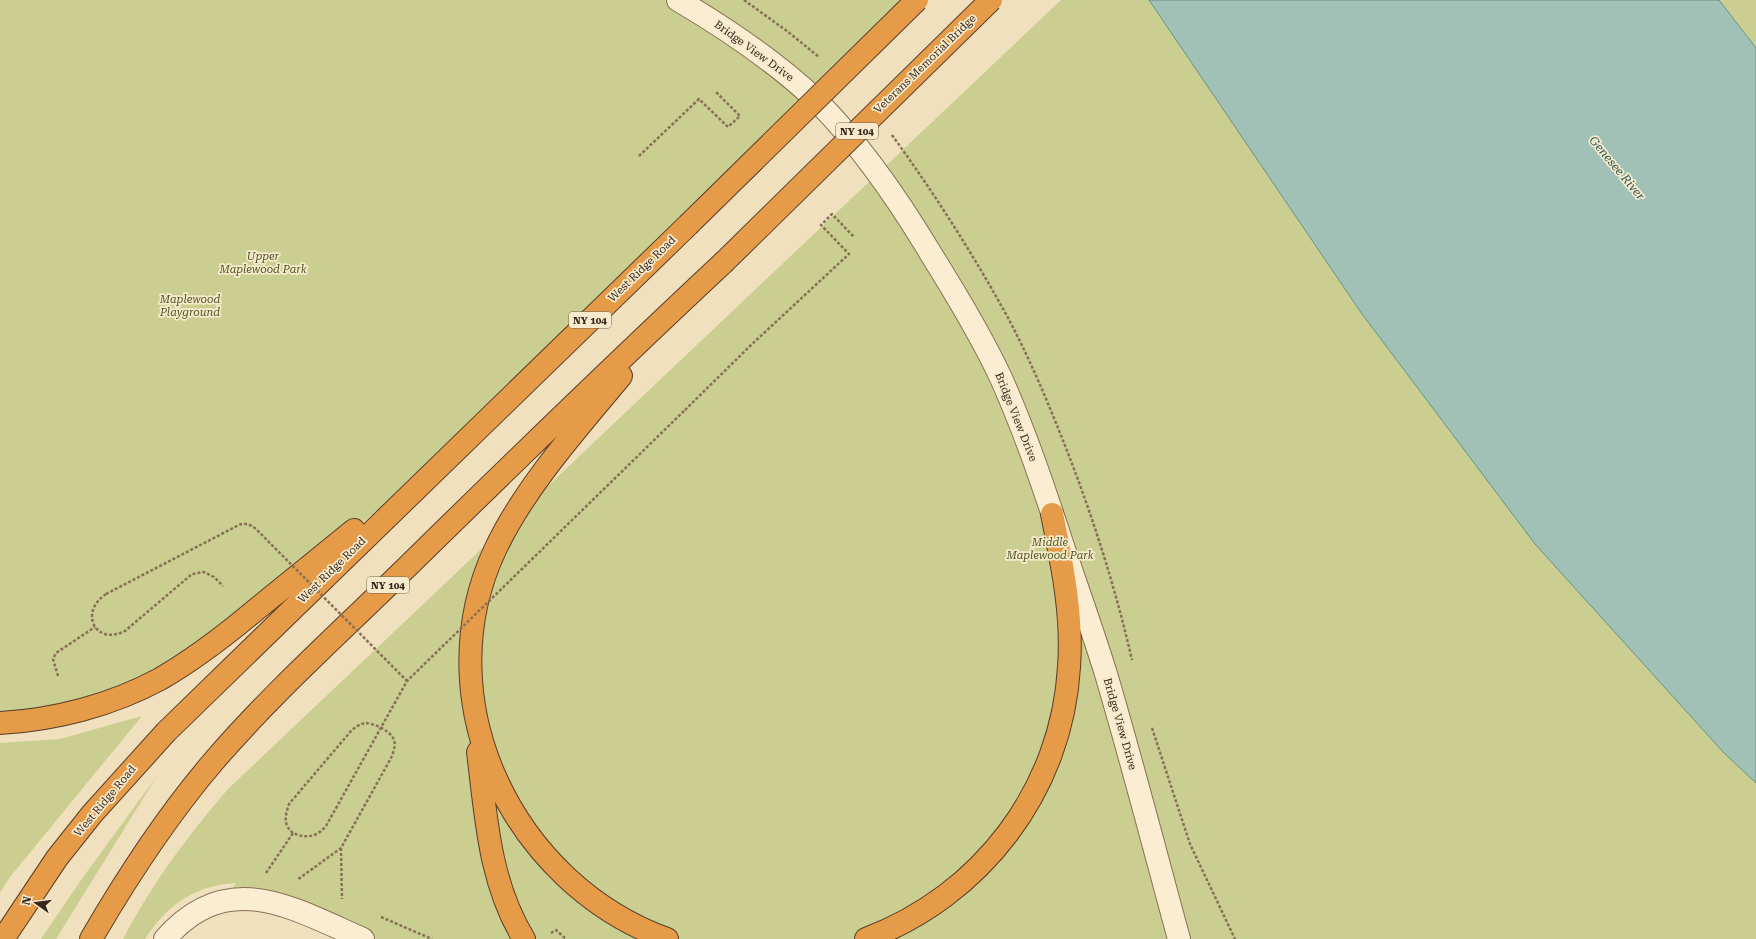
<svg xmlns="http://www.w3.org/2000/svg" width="1756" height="939" viewBox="0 0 1756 939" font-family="'Roboto Serif',serif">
<rect width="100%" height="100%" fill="#f0e0bd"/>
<path fill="#cacf91" d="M0 0H917L451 450 232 629 141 688 0 723Z
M1061 0H1149L1362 314 1535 544 1724 753 1756 783V939H363L225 900 236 883C194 886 168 904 145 939H123C151 885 188 835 228 789Z
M1719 0H1756V48Z
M142 716 10 877 0 893V743L60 739Z
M157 776 56 939H41L81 880Z"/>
<path fill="#a1c1b7" stroke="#689085" d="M1149 0H1719L1756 48V783L1724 753 1535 544 1362 314Z"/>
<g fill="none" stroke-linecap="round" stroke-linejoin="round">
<defs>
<path id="minor" d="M165 939C228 867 292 908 363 939"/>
<path id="tertiary" d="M678 0C727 29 775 61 816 100 861 145 898 199 931 254 956 294 981 335 1001 378 1026 434 1045 491 1064 549 1078 590 1093 632 1106 674 1132 762 1155 851 1179 939"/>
<path id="motorway" d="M621 376C577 429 524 488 495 550 424 702 514 884 667 939
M0 723C55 720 112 705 160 679 195 659 227 634 258 608 290 582 322 556 354 530
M478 752C486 816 489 882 524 939
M3 939 57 858 92 814 166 732 688 225
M91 939C127 877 166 817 213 762 273 692 344 629 410 564 513 463 617 362 723 263
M866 939C981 896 1062 790 1069 667 1073 615 1062 564 1052 514"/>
</defs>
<use href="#minor" stroke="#896f55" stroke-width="24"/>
<use href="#tertiary" stroke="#896f55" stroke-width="24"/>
<use href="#motorway" stroke="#573d2a" stroke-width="24"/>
<path stroke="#896f55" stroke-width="2.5" stroke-dasharray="3 2" stroke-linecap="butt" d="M744 0 787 31 819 57
M892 135C934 193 973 254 1007 316 1029 357 1047 400 1064 443 1092 514 1115 586 1132 660
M639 156 699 99 728 127 740 116 716 92
M685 410 750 346 849 254 821 225 832 214 854 237
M106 594C78 613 96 646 125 631L192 574 204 572 214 577 223 586
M58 676 53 659 56 653 95 627
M1152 728 1190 844 1235 939
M293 833C283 825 285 816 289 804L351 731C355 727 360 724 365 723 374 723 391 731 394 740 396 746 393 753 391 758L341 848 297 880
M341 848 342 899
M266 873 293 833C306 839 317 837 326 826
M381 917 432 939
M551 933 556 930 566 939"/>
<use href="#minor" stroke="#fbedd1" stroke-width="22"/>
<use href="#tertiary" stroke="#fbedd1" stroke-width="22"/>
<use href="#motorway" stroke="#e69b48" stroke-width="22"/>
<defs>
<path id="motorway-bridge" d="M688 225 917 0
M723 263 991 0"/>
</defs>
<use href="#motorway-bridge" stroke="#573d2a" stroke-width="24" stroke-linecap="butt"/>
<path stroke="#896f55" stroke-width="2.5" stroke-dasharray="3 2" stroke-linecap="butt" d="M106 594 237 526C244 522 250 524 256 529L407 681
M326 826 407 681 685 410"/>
<use href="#motorway-bridge" stroke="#e69b48" stroke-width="22"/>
</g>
<g text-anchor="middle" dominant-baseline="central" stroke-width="3.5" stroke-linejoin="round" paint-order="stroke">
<g fill="#f7eacd" stroke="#716250" stroke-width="1">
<rect x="836" y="123" width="42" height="16" rx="3"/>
<rect x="569" y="312" width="42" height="16" rx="3"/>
<rect x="367" y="577" width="42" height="16" rx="3"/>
</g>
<g font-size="10" font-weight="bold" fill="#38281b">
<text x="857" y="131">NY 104</text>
<text x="590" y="320">NY 104</text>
<text x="388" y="585">NY 104</text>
</g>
<g font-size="11" fill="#38281b" stroke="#f7eacd">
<text transform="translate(754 51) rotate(36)">Bridge View Drive</text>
<text transform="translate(925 64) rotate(-44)">Veterans Memorial Bridge</text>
<text transform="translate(642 269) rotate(-44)">West Ridge Road</text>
<text transform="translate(1016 417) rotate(68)">Bridge View Drive</text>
<text transform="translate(332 570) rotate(-44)">West Ridge Road</text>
<text transform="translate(1120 724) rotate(74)">Bridge View Drive</text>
<text transform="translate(105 801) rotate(-50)">West Ridge Road</text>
</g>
<g font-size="11" font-style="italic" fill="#4a5520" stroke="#f7eacd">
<text x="263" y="256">Upper<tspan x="263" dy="13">Maplewood Park</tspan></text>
<text x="190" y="299">Maplewood<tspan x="190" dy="13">Playground</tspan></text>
<text x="1050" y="542">Middle<tspan x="1050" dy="13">Maplewood Park</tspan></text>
</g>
<g font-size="12" font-style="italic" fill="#295954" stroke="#f7eacd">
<text transform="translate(1617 168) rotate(50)">Genesee River</text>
</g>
</g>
<g transform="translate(36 903) rotate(284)" stroke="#f7eacd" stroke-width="3" paint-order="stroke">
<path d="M0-3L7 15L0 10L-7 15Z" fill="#38281b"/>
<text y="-6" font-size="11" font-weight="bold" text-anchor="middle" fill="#38281b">N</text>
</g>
</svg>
